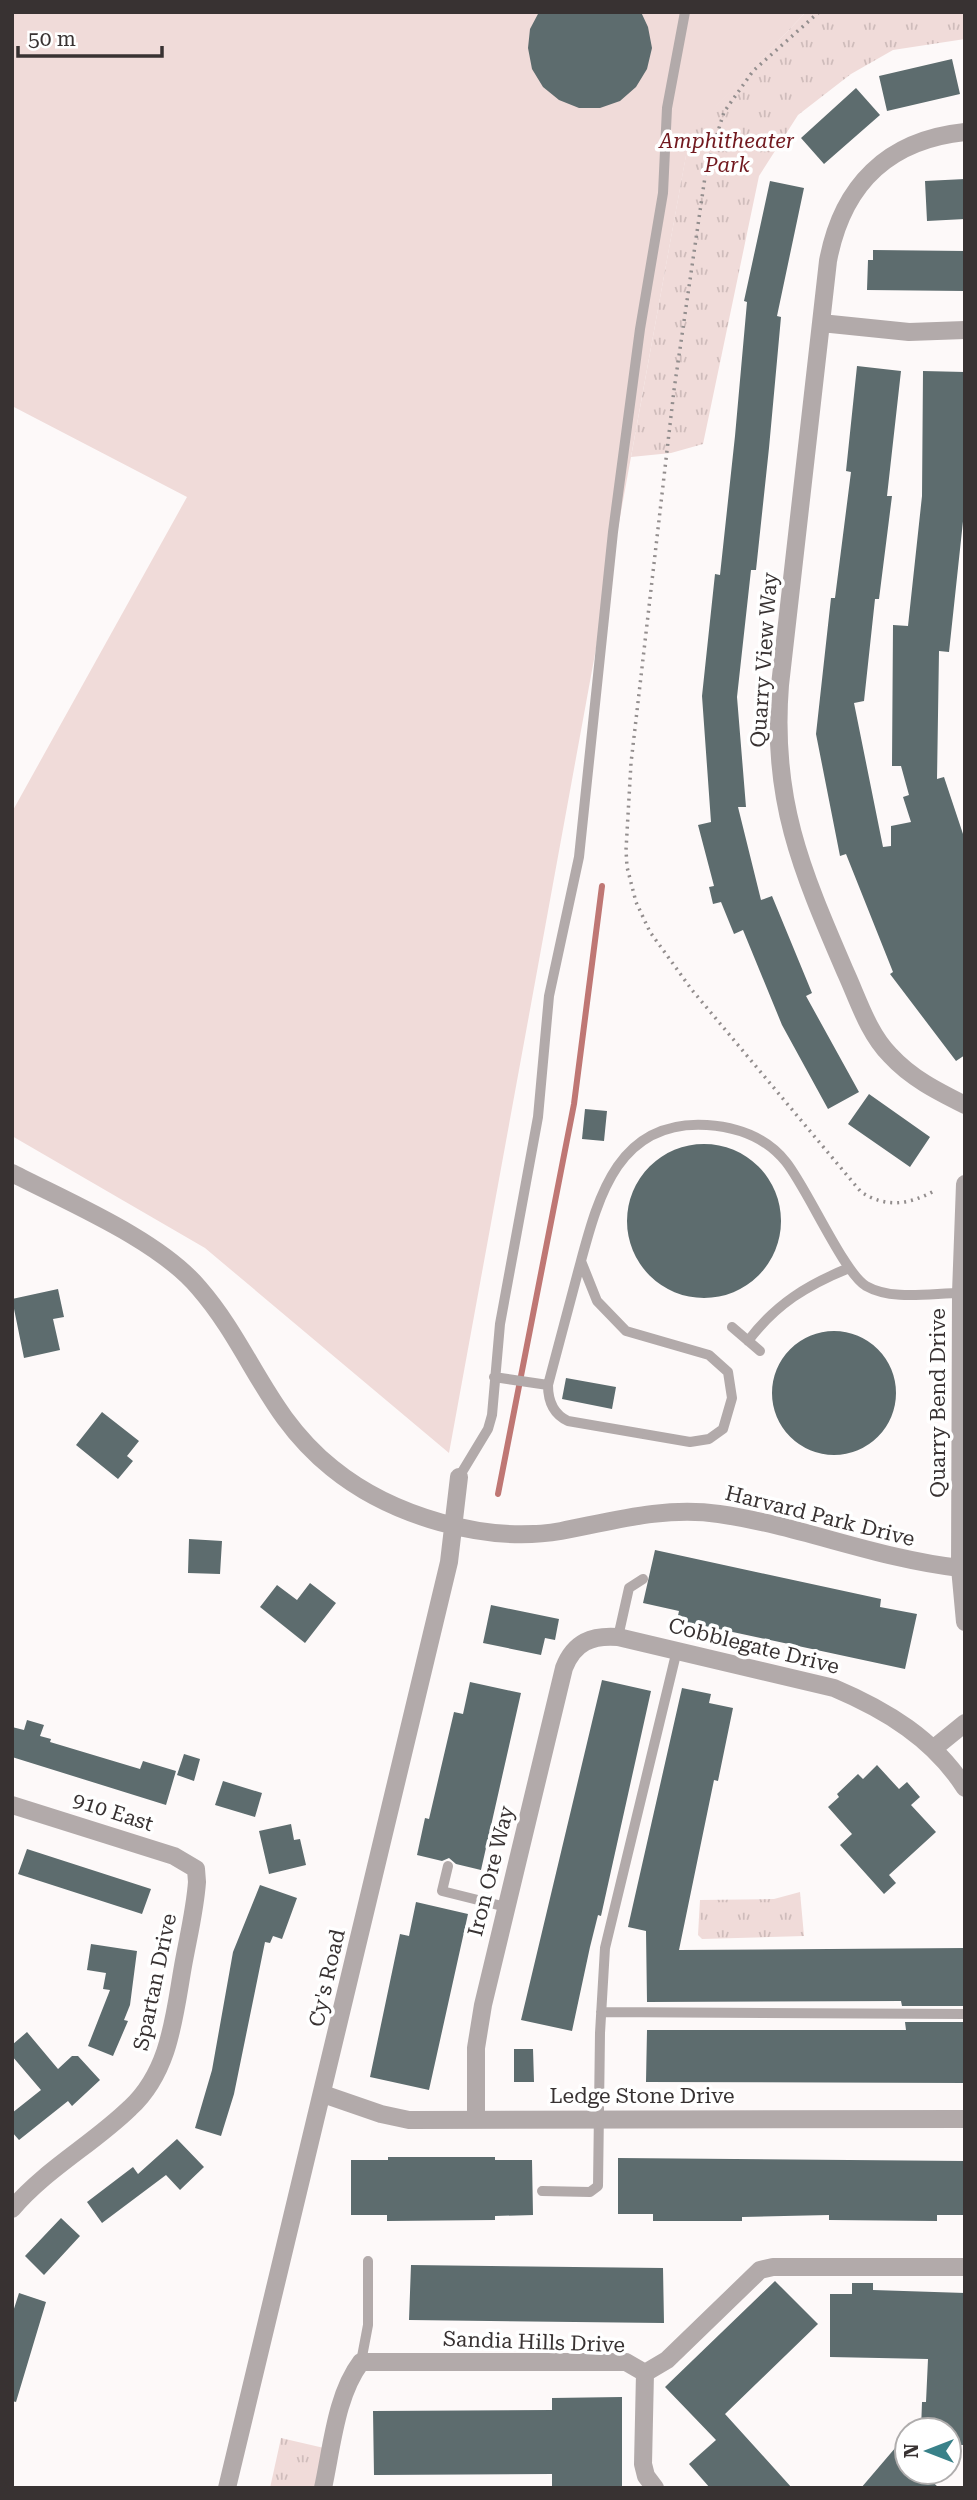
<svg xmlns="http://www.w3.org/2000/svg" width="977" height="2500" viewBox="0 0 977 2500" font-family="'Roboto Serif',serif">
<defs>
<pattern id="park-tufts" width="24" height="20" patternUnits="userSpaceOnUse" patternTransform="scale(1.75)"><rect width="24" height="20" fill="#f0dbd9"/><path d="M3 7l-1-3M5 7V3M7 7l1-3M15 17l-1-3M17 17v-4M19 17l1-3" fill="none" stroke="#cfbcbb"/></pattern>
</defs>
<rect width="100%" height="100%" fill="#fdf9f9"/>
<path fill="#f0dbd9" d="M12 12H806L690 134 449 1453 205 1248 12 1136V812L187 497 12 406Z"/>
<path fill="url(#park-tufts)" d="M806 12H965V39L893 50 851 74 798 115 759 176 703 444 671 453 631 457 690 133Z
M800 1892 804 1936 702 1939 698 1935 700 1900 774 1899Z
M281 2438 324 2448 316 2488H270Z"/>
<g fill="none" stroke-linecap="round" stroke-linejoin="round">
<path stroke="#bf7774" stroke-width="6" d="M498 1494 574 1104 602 886"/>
</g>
<path fill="#5d6c6e" d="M539 12H641L648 27 652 48 647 69 636 87 620 101 600 108H579L559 100 543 87 532 69 528 48 530 29Z
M952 59 960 94 887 111 879 76Z
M856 88 880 115 824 164 801 138Z
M965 179V219L927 221 925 181Z
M770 181 804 188 777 316 781 317 769 448 756 570H751L737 697 746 807H738L761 900 772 896 812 993 806 996 859 1092 828 1109 782 1025 743 930 734 934 721 902 713 904 709 887 714 886 698 825 711 822 702 696 715 574 720 575 735 436 747 302 744 301Z
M873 250 965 251V291L867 290 868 260H873Z
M857 366 901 371 887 496H892L879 599H875L864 701 854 703 883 847 891 846V826L911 822 903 797 909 795 901 766H892L893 625 908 626 922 496 923 371 965 372 964 512 949 652 939 651 937 779 944 777 965 840V1055L956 1061 890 974 893 972 846 854 840 856 816 734 831 598H835L851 472 846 471Z
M869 1094 930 1137 910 1167 848 1124Z
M585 1109 607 1111 604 1141 582 1139Z
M627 1221a77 77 0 1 1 154 0a77 77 0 1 1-154 0Z
M58 1289 64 1317 53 1319 60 1350 24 1358 12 1299Z
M772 1393a62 62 0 1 1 124 0a62 62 0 1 1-124 0Z
M566 1378 616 1387 612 1409 562 1399Z
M102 1412 139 1441 127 1456 133 1461 118 1479 76 1445Z
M189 1539 222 1541 220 1574 188 1573Z
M655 1550 881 1599 880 1607 917 1614 905 1669 677 1620 679 1611 643 1603Z
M310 1583 336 1603 305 1643 260 1607 277 1585 297 1600Z
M491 1605 559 1619 555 1640 545 1638 541 1655 483 1643Z
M602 1680 651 1691 601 1916 598 1915 590 1947 572 2031 521 2020Z
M470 1682 521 1693 481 1870 456 1864 449 1858 442 1861 417 1855 425 1818 429 1819 454 1712 463 1714Z
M682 1688 711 1694 709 1703 733 1708 718 1781 714 1780 679 1950 965 1948V2006H902L901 2001 647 2002 646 1931 628 1927Z
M27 1720 44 1725 40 1736 51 1739 50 1742 140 1769 143 1761 176 1771 166 1805 12 1757V1727L24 1730Z
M184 1754 200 1759 194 1781 177 1775Z
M877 1765 899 1789 907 1782 920 1797 911 1805 936 1832 889 1875 896 1883 884 1894 840 1845 852 1834 828 1807 839 1797 837 1794 858 1774 863 1779Z
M223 1781 262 1793 255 1817 215 1805Z
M291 1824 294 1840 300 1839 306 1865 269 1874 259 1831Z
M27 1849 151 1889 142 1914 18 1874Z
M260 1885 297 1898 282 1939 273 1936 270 1943 265 1942 234 2094 221 2136 195 2128 212 2070 233 1952Z
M416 1902 468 1914 429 2090 370 2077 400 1934 409 1936Z
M91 1944 137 1951 130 2005 124 2020 128 2021 113 2056 88 2046 110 1990 103 1989 106 1973 87 1970Z
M905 2022H965V2083L646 2082 647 2030H906Z
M27 2032 58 2069 72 2056H78L100 2080 72 2106 68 2101 19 2140 12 2132V2113L41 2090 12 2056V2045Z
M514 2049H533L534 2082H514Z
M177 2139 204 2167 180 2190 166 2175 102 2223 87 2202 133 2167 138 2174Z
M388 2157H495V2160H532L533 2215 495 2216V2220L387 2221V2215H351V2160H388Z
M618 2158 965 2161V2215H937V2221L829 2220V2215L742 2217V2221H653V2214H618Z
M61 2218 80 2236 44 2275 25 2256Z
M411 2265 663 2268 664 2323 409 2320Z
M775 2281 818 2324 725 2414 792 2488H710L689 2464 716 2440 665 2387Z
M852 2283H873V2290L965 2293V2445H949V2430H921L922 2402H926L928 2359 830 2357V2294H852Z
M19 2293 46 2302 16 2402 12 2401V2315Z
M622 2397V2488H552V2474L374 2475 373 2411 552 2410V2398Z
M896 2447 907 2458V2472H922L939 2488H861Z"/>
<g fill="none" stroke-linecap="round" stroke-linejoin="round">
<path stroke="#938e8e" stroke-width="3.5" stroke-dasharray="2 5" stroke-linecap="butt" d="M819 12 753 71 724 112 706 170 674 390 631 763 626 850 627 867 636 902 650 932 692 990 861 1192C886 1208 908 1205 934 1191"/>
<path stroke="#b2aaaa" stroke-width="10" d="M581 1261 597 1301 626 1331 709 1355 728 1372 732 1398 723 1429 709 1439 690 1442 568 1421C553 1414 548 1401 548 1385 558 1348 568 1310 578 1272 597 1202 615 1119 707 1125 737 1127 766 1137 786 1162 807 1188 844 1273 866 1286 892 1301 932 1293 961 1293
M732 1327 760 1351
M748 1341C776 1304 807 1285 849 1268
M494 1377 548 1385
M459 1477 488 1429 492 1415 500 1324 538 1117 549 996 579 857 613 532 640 329 663 193 667 108 685 12
M618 1637 629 1588 643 1579
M448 1866 442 1891 506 1907
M601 2012 965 2014
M542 2191 590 2192 598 2186 600 2033 605 1948 677 1650
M361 2362 368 2325V2261"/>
<path stroke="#b2aaaa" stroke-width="18" d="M965 132C887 140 842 186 828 261L780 685C771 799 801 869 845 971 858 999 868 1033 890 1055 911 1078 937 1091 965 1105
M821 323 909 332 965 330
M12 1173C68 1202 159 1240 199 1288 251 1348 266 1415 332 1468 391 1516 486 1544 561 1531 613 1521 665 1506 719 1514 801 1526 878 1559 960 1568
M965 1184 961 1293 960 1568 965 1622
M933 1749 965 1723
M12 1805 174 1856 196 1869 197 1882C195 1910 188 1938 183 1966 174 2017 170 2071 130 2108 93 2144 46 2169 12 2209
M323 2094 381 2114 409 2120 965 2119
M476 2119V2048L483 2005 564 1668C574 1642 592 1635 618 1637L834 1688C886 1710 934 1739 965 1788
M645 2373 643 2464 646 2476 655 2488
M227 2488 449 1562 459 1477
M323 2488C332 2447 336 2395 361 2362H626L645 2373 667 2360 760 2270 773 2267H965"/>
</g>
<g text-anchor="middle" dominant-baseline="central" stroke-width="7" stroke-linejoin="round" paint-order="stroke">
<g font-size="21" font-style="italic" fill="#72191f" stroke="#fff">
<text x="727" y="141">Amphitheater<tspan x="727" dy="24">Park</tspan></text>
</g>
<g font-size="21" fill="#383232" stroke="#fff">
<text transform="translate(764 660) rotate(-86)">Quarry View Way</text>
<text transform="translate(938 1403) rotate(-90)">Quarry Bend Drive</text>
<text transform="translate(820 1516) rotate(14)">Harvard Park Drive</text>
<text transform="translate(754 1646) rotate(14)">Cobblegate Drive</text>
<text transform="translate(113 1812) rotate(18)">910 East</text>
<text transform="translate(491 1871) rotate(-76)">Iron Ore Way</text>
<text transform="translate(327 1978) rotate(-77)">Cy's Road</text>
<text transform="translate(155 1982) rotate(-78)">Spartan Drive</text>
<text x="642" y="2096">Ledge Stone Drive</text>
<text transform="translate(534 2342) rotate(2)">Sandia Hills Drive</text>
</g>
</g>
<rect width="977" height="2500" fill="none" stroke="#383232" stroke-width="28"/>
<g transform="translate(928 2451) rotate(270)"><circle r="33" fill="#ffffff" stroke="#afadad" stroke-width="2"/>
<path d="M0-5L12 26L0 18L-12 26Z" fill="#398189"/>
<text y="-10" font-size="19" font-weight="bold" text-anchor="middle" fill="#383232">N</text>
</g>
<path d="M18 46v10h144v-10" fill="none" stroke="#383232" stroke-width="3.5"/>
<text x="28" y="46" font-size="21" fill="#383232" stroke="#ffffff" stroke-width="5" paint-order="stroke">50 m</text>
</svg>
